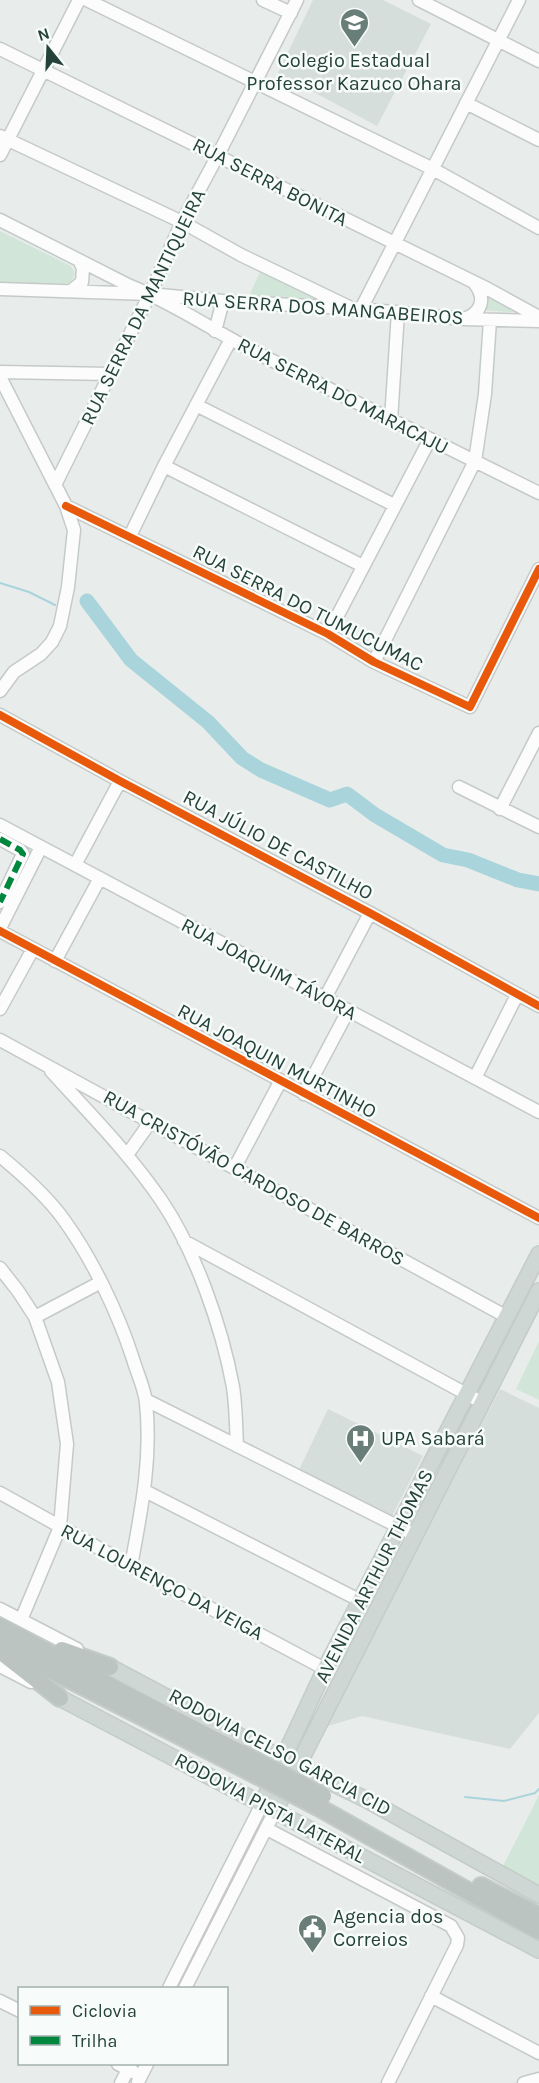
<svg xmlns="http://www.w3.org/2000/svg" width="539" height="2083" viewBox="0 0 539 2083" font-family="Karla,sans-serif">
<rect width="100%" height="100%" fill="#e8edeb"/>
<path fill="#d6dedb" d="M313 0H383L431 24 377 126 278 73Z
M500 1389 539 1408V1713L510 1749 362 1716 321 1728 376 1630Z
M328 1409 423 1456 391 1518 298 1472Z"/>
<path fill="#d1e6d8" d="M0 231 71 266 75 274 71 282 64 284 0 282Z
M260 272 333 304 248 298Z
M486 294 524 313 481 310Z
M539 1341V1400L516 1389Z
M539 1795V1885L503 1866Z"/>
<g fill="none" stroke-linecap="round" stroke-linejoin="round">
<path stroke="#a9d4db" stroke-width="2" d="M0 583 29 592 55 605
M465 1797 504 1801 535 1793 539 1789"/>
<path stroke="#a9d4db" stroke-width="15" d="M87 601 131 660 208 722 242 758 261 770 330 800 347 794 375 815 443 855 468 860 518 880 539 884"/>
<defs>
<path id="minor" d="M87 0 433 169 539 228
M263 0 291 13
M419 0 539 61
M0 49 488 289 539 317
M466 103 539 140
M0 136 182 222 241 255 349 307
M0 155 79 0
M0 220 128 285C173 303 214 331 257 353 351 400 445 446 539 493
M0 289 150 294 223 301 361 309 464 319 539 321
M71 291 82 282 83 268 79 260
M361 309 519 0
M464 319C482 313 486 298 475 284
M215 331 223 301
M0 372 110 374
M0 377 66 506 74 530 68 587 60 626 52 642 41 654 14 672 0 691
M196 405 394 505
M391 420 398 312
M164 466 363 566
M55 485 150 294 182 222 218 155 297 0
M66 506 328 634 374 662 470 707 539 569
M130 536 164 466 231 339
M328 634 430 439
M374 662 475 461 485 394 490 320
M0 715 120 781 370 913 539 1006
M459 787 539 827
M500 809 539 733
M0 825 539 1112
M0 839 20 850 23 854 0 902
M75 865 120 781
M0 928 41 847
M0 931 539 1218
M55 961 100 878
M325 998 370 913
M0 1009 33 949
M0 1040 507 1317
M51 1071C89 1113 129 1153 161 1200 195 1250 222 1327 233 1387 236 1406 236 1427 237 1446
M475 1078 517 995
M304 1094 348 1011
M127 1155 151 1121
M0 1156C23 1175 47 1196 64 1220 93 1260 118 1313 133 1359 137 1373 145 1389 146 1403 152 1459 141 1512 131 1566
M235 1167 280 1082
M184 1241 483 1403
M0 1268 18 1291 35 1317 58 1382 67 1444 60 1527 21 1620
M35 1317 101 1282
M146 1400 415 1535
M145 1491 361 1601
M0 1493 131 1566 325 1669
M0 1609 77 1649
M0 1666 31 1682
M267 1829 451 1926 458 1938 457 1945 388 2083
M169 1988 262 1804
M185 1988 275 1811
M431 1996 539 2053
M0 2001 20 2011
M118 2064 141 2076
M138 2082 147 2064
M121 2083 131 2064
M524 2083 539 2079"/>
<path id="major" d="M110 1667 283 1759 369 1801 539 1895
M60 1698 539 1950
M262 1804 325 1669 539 1254
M275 1811 539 1291"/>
<path id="highway" d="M0 1626 121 1692 241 1753
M0 1644 235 1764
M62 1650 110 1667
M5 1655 60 1698
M318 1807 539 1931
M481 1886 539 1916"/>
</defs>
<use href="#minor" stroke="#c5cac8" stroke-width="15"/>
<use href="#major" stroke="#c3ccc9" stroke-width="18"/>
<use href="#highway" stroke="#c3ccc9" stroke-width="20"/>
<use href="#minor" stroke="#fcfcfc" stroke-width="12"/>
<use href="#major" stroke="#cfd7d5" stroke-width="15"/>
<use href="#highway" stroke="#bcc4c2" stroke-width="16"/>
<defs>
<path id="highway-bridge" d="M241 1753 323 1796
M235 1764 318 1807"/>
</defs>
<use href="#highway-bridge" stroke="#c3ccc9" stroke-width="20" stroke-linecap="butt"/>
<use href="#highway-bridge" stroke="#bcc4c2" stroke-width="16"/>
<path stroke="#00873e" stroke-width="6" stroke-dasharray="12 6" stroke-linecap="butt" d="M0 839 20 850 23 854 0 902"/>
<defs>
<path id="cycleway" d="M66 506 328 634 374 662 470 707 539 569
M0 715 120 781 370 913 539 1006
M0 931 539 1218"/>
</defs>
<use href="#cycleway" stroke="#f7fbf9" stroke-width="11"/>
<use href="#cycleway" stroke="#e8590c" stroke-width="8"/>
</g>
<defs>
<symbol id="school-pin" viewBox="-11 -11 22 30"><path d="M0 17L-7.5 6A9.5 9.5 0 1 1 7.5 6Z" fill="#697e78" stroke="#f7fbf9"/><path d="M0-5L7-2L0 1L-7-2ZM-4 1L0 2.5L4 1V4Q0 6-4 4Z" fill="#fff"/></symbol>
<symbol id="hospital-pin" viewBox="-11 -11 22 30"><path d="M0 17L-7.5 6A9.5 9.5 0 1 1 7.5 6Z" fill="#697e78" stroke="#f7fbf9"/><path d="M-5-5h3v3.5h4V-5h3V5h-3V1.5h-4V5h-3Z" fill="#fff"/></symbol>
<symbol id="civic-pin" viewBox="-11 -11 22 30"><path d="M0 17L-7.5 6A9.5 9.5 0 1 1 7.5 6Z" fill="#697e78" stroke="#f7fbf9"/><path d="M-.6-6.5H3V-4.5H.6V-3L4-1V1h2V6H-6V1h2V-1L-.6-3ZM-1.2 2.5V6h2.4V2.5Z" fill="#fff"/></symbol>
</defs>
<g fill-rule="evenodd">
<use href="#school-pin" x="338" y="6" width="33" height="45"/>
<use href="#hospital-pin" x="344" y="1422" width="33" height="45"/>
<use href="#civic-pin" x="296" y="1912" width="33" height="45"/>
</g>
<g text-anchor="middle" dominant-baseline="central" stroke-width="5" stroke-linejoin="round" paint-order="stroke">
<g font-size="20" fill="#24423a" stroke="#f7fbf9" text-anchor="start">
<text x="354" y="60" text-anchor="middle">Colegio Estadual<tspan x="354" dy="23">Professor Kazuco Ohara</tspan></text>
<text x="381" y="1438">UPA Sabará</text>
<text x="333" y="1916">Agencia dos<tspan x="333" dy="23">Correios</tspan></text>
</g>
<g font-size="20" fill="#24423a" stroke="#f7fbf9">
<text transform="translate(270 182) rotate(27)">RUA SERRA BONITA</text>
<text transform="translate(143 307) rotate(-64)">RUA SERRA DA MANTIQUEIRA</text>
<text transform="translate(323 308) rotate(4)">RUA SERRA DOS MANGABEIROS</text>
<text transform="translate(343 396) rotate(27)">RUA SERRA DO MARACAJU</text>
<text transform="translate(308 608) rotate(27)">RUA SERRA DO TUMUCUMAC</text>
<text transform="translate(278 845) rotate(28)">RUA JÚLIO DE CASTILHO</text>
<text transform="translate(269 969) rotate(28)">RUA JOAQUIM TÁVORA</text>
<text transform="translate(277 1061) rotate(28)">RUA JOAQUIN MURTINHO</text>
<text transform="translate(254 1178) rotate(29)">RUA CRISTÓVÃO CARDOSO DE BARROS</text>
<text transform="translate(374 1576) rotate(-63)">AVENIDA ARTHUR THOMAS</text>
<text transform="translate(162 1582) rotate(28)">RUA LOURENÇO DA VEIGA</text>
<text transform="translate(280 1752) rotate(28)">RODOVIA CELSO GARCIA CID</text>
<text transform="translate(270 1808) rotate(28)">RODOVIA PISTA LATERAL</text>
</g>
</g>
<rect x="18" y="1987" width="210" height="78" fill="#f7fbf9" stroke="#a3b1ad" stroke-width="1.5"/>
<rect x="30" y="2006" width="30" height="9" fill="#e8590c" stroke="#a3b1ad" stroke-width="1.5"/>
<text x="72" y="2017" font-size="18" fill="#24423a">Ciclovia</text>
<rect x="30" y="2036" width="30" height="9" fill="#00873e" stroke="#a3b1ad" stroke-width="1.5"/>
<text x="72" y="2047" font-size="18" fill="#24423a">Trilha</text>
<g transform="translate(48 48) rotate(342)" stroke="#f7fbf9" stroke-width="4.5" paint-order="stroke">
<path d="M0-4.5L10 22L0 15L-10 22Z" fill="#24423a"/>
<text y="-9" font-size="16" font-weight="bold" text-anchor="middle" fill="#24423a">N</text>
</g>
</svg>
